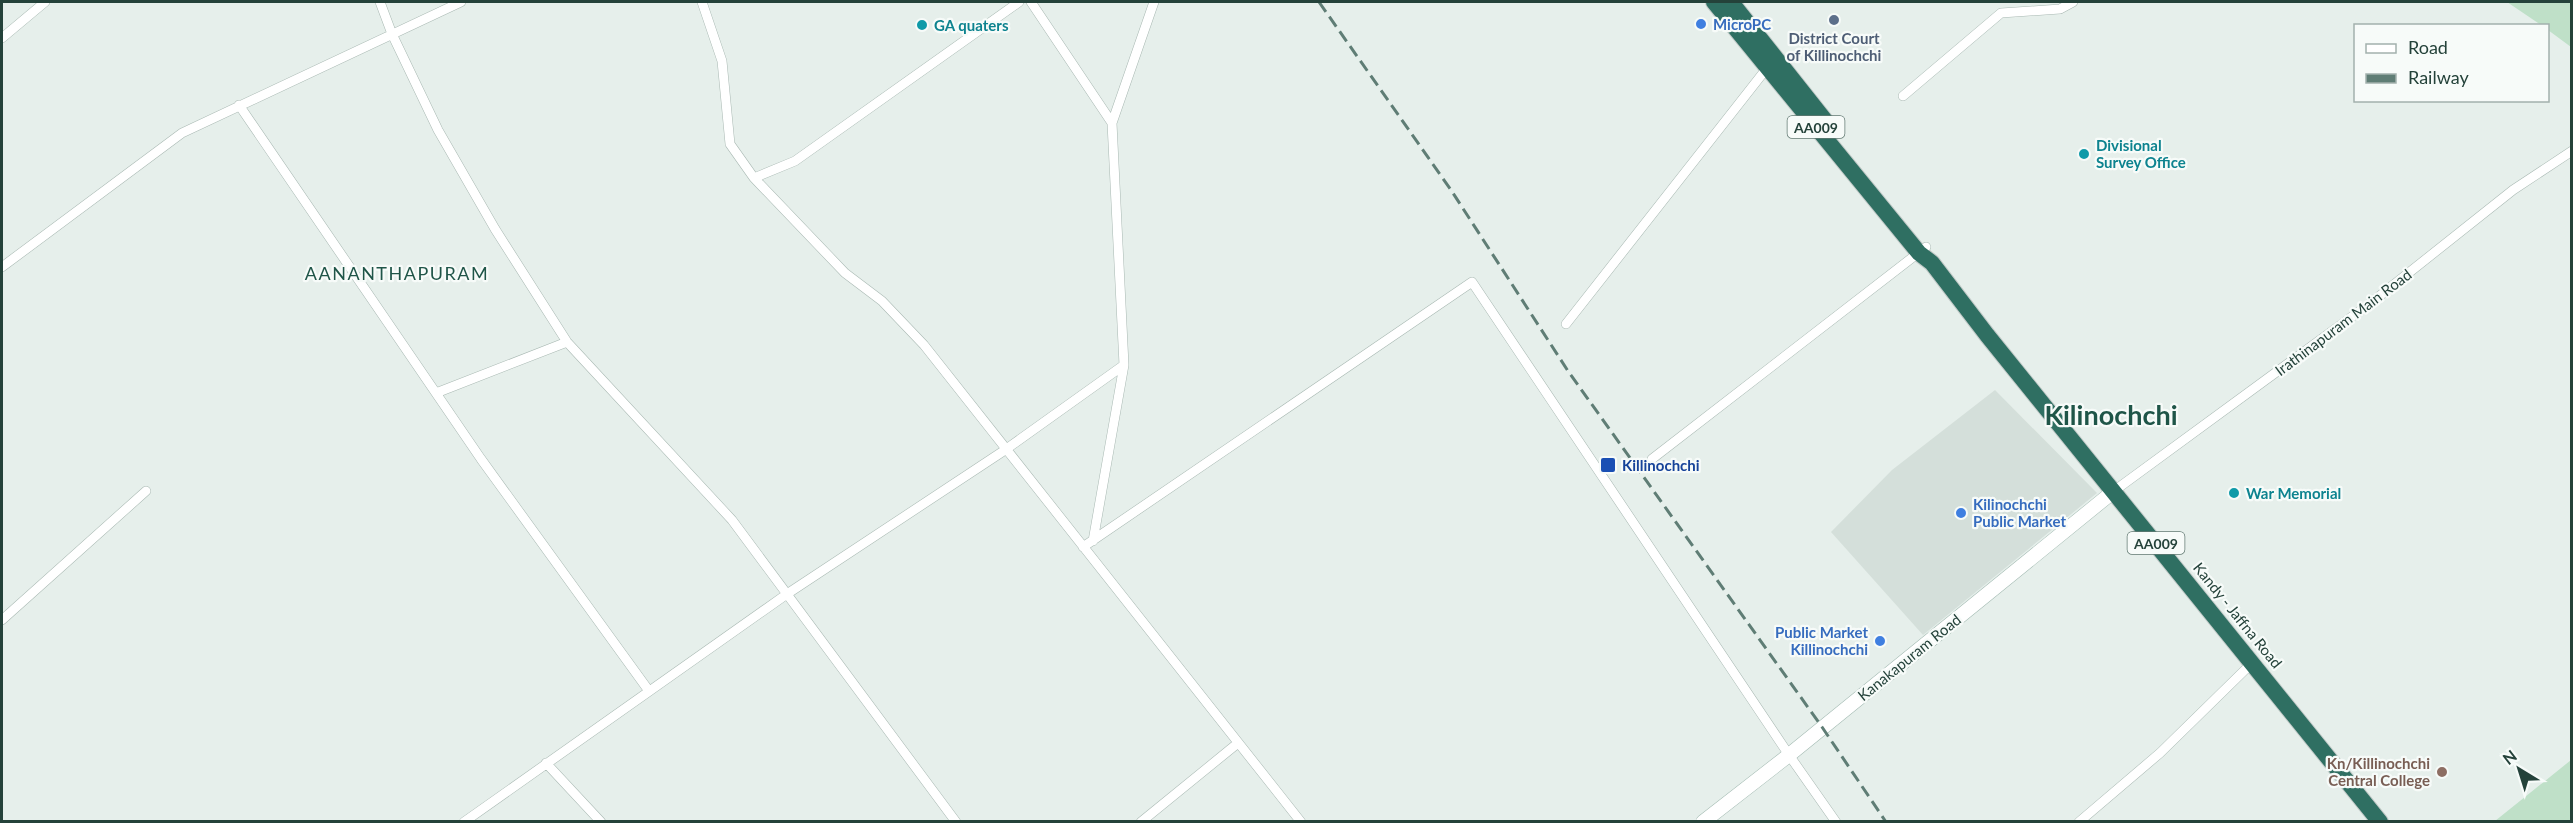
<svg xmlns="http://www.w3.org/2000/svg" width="2573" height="823" viewBox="0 0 2573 823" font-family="Lato,sans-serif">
<rect width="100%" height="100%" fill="#e6efeb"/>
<path fill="#d4dfda" d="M1995 390 2097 493 1923 635 1831 532 1892 470Z"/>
<path fill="#bfe0c8" d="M2507 2H2571V47L2548 30V26L2541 25Z
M2571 760V821H2495Z"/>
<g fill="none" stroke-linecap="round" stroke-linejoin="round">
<defs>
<path id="street" d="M380 2 392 34 438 130 495 229 567 342 732 520 956 822
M702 2 722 61 730 144 754 178 795 161 1019 2
M1031 2 1112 123
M2 38 45 2
M1903 96 2001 13 2060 9 2073 2
M239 105 481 459 649 691
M754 178 845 273 882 301 924 345 1301 822
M2 267 182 133 461 2
M1566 324 1767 68
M436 393 567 342
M1652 459 1926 247
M2114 491 2372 302 2513 190 2572 151
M1093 541 1124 365 1112 123 1154 2
M1083 547 1472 282 1789 755 1836 822
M2 620 146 491
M546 763 601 822
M464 822 787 594 1005 450 1124 365
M1141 822 1238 743
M2079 822 2160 753 2253 662"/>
<path id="secondary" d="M1703 822 1789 755 2114 491"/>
<path id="highway" d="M1714 2 1919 253 1932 263 1987 335 2380 822
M1731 2 1831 128"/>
</defs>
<use href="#street" stroke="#a8b8b2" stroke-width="10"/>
<use href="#secondary" stroke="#a4bbb3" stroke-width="15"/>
<use href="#highway" stroke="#c2cac8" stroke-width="18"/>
<use href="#street" stroke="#fff" stroke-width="9"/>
<use href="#secondary" stroke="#fff" stroke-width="14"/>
<use href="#highway" stroke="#2f6f62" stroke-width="16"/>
<path stroke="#5f7d75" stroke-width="3" stroke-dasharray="12 6" stroke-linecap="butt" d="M1319 2 1451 190 1568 371 1822 727 1886 822"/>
</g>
<circle fill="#5c6f8a" stroke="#f7fbf9" stroke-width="2" cx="1834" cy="20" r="6"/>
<g fill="#3f7fe0" stroke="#f7fbf9" stroke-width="2">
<circle cx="1701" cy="24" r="6"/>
<circle cx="1961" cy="513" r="6"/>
<circle cx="1880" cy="641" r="6"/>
</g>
<g fill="#0f9aa8" stroke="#f7fbf9" stroke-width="2">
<circle cx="922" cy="25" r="6"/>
<circle cx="2084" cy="154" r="6"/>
<circle cx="2234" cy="493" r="6"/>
</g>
<rect fill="#1a4fb4" stroke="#f7fbf9" stroke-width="2" x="1600" y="457" width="16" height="16" rx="3"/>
<circle fill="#8d6e63" stroke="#f7fbf9" stroke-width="2" cx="2442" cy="772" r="6"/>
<g text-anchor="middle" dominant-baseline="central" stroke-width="4.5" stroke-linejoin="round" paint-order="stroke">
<g fill="#f7fbf9" stroke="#637a73" stroke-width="1.5">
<rect x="1787.5" y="116" width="57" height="22" rx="4.5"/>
<rect x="2127.5" y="532" width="57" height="22" rx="4.5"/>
</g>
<g font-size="14" font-weight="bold" fill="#24423a">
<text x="1816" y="127">AA009</text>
<text x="2156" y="543">AA009</text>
</g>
<g font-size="15" font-weight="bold" fill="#366cbe" stroke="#f7fbf9" text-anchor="start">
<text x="1713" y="24">MicroPC</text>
<text x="1973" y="504">Kilinochchi<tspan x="1973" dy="17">Public Market</tspan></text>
<text x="1868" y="632" text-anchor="end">Public Market<tspan x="1868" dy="17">Killinochchi</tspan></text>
</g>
<g font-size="15" font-weight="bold" fill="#0d838f" stroke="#f7fbf9" text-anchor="start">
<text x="934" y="25">GA quaters</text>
<text x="2096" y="145">Divisional<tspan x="2096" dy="17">Survey Office</tspan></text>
<text x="2246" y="493">War Memorial</text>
</g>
<g font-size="15" font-weight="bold" fill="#4e5e75" stroke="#f7fbf9">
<text x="1834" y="38">District Court<tspan x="1834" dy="17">of Killinochchi</tspan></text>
</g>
<g font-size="15" fill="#24423a" stroke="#f7fbf9">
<text transform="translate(2343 322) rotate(-37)">Irathinapuram Main Road</text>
<text transform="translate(2238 615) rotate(51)">Kandy - Jaffna Road</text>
<text transform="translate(1909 657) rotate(-39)">Kanakapuram Road</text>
</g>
<g font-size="15" font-weight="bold" fill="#164399" stroke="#f7fbf9" text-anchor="start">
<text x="1622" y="465">Killinochchi</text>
</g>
<g font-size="15" font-weight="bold" fill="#785e54" stroke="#f7fbf9" text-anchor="end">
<text x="2430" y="763">Kn/Killinochchi<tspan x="2430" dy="17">Central College</tspan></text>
</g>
<g font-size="18" letter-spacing="1.5" fill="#1f5548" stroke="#f7fbf9">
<text x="397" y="273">AANANTHAPURAM</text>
</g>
<g font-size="27" font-weight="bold" fill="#1f5548" stroke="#f7fbf9">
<text x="2111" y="414">Kilinochchi</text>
</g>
</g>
<rect width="2573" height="823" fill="none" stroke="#24423a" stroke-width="6"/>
<rect x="2354" y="24" width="195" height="78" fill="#f7fbf9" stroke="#a3b1ad" stroke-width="1.5"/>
<rect x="2366" y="44" width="30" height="9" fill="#ffffff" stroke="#a3b1ad" stroke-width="1.5"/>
<text x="2408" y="54" font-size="18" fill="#24423a">Road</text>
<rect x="2366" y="74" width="30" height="9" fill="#5f7d75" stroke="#a3b1ad" stroke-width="1.5"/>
<text x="2408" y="84" font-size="18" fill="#24423a">Railway</text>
<g transform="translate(2519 769) rotate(322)" stroke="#f7fbf9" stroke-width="4.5" paint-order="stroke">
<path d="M0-4.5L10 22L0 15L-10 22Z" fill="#24423a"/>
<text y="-9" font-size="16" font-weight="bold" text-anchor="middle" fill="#24423a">N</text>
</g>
</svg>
